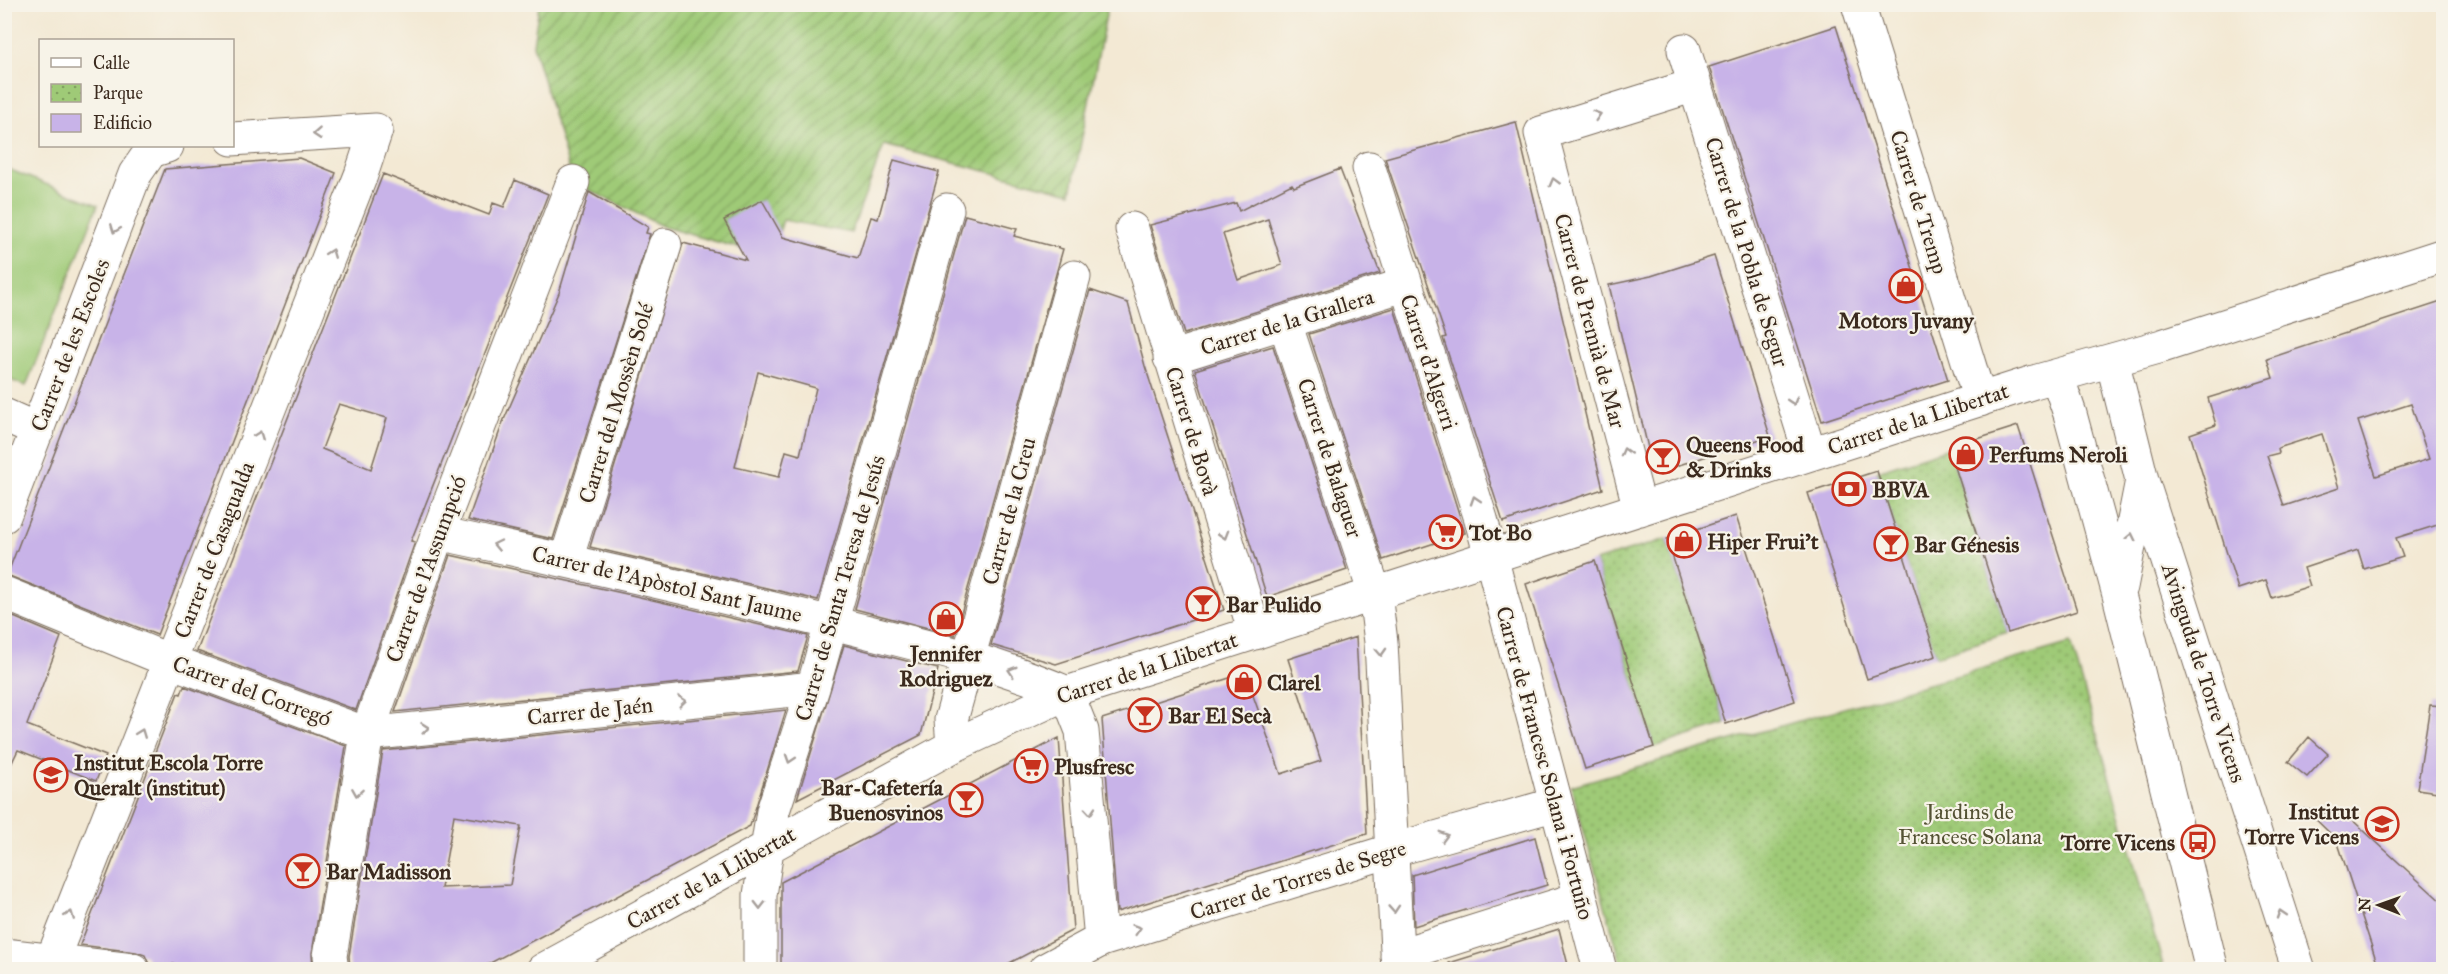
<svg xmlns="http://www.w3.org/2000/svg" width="2448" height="974" viewBox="0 0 2448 974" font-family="'IM FELL Great Primer',serif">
<defs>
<pattern id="park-dots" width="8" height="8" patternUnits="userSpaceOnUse" patternTransform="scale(1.5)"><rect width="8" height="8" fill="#9fca77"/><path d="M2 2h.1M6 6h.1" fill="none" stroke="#83a461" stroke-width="1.8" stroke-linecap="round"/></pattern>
<pattern id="garden-furrows" width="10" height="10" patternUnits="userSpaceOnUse" patternTransform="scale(1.5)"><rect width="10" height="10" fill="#9fca77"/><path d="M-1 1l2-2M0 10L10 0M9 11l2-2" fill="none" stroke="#83a461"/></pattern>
</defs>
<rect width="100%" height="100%" fill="#f7f3e8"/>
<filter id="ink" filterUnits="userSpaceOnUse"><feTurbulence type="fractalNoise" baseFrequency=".0167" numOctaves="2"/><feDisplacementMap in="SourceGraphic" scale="12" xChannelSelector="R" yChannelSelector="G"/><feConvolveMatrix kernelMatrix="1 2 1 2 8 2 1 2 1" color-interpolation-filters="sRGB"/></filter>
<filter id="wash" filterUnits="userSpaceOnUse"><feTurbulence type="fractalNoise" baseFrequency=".008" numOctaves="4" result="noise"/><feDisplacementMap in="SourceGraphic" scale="24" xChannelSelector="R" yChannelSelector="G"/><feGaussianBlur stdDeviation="1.35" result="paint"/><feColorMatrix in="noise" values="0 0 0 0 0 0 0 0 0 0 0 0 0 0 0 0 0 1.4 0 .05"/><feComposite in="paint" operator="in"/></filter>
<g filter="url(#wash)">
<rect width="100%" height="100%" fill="#f3e9d4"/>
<path fill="url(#park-dots)" stroke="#6d7a4a" stroke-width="1.5" d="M1949 448 2008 633 1936 656 1877 471Z
M1667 539 1726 724 1654 747 1595 561Z
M2071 643 2164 969H1623L1571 786Z"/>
<path fill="url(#garden-furrows)" stroke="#6d7a4a" stroke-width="1.5" d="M539 5H1108L1071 193 884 145 851 233 783 220 771 257 664 227 573 182 533 45Z"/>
<path fill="#9fca77" stroke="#6d7a4a" stroke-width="1.5" d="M8 169 98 205 26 386 5 378 4 179Z"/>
<g id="blocks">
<path fill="#c8b3e8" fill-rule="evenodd" d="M1836 26 1948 380 1822 421 1709 67Z
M1516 122 1603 489 1503 522 1443 338 1446 337 1385 158Z
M299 158 336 173 157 635 7 575 165 169Z
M894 160 939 172 818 600 590 547 683 243 746 260 724 220 762 200 783 237 858 258 871 217 878 219ZM758 372 816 388 800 455 786 451 779 477 735 467Z
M1340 169 1380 273 1184 334 1150 225 1236 203 1239 211 1292 184 1294 187ZM1268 219 1282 265 1238 280 1223 234Z
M383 174 489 215 493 203 504 207 515 180 548 194 411 541 415 542 356 710 197 651ZM339 404 387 418 371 469 322 449Z
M589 192 648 227 646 233 650 234 553 539 468 520 503 422 559 293Z
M965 215 1017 229 1014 236 1063 249 955 635 855 609Z
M1714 256 1770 436 1654 473 1609 285 1651 276Z
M1090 290 1128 303 1145 366 1224 610 1056 664 991 645Z
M2444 301V523L2396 538 2403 557 2364 569 2358 550 2304 568 2310 586 2272 598 2266 580 2238 589 2190 434 2216 425 2208 398 2273 378 2267 359ZM2411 404 2429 459 2376 476 2358 421ZM2322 434 2339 488 2284 506 2267 456 2279 453 2278 448Z
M1394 308 1465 533 1383 560 1309 334Z
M1273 346 1347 570 1267 597 1195 370Z
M2018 426 2077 611 2008 633 1949 448Z
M1877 471 1936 656 1867 679 1808 493Z
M1736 516 1795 701 1726 724 1667 539Z
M450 555 631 595 808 636 798 671 395 712Z
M1595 561 1654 747 1585 769 1526 584Z
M4 613 61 637 27 725 106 756 96 781 18 750 4 779Z
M1356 637 1367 834 1117 912 1102 719 1245 673 1281 774 1321 761 1288 659Z
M844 645 938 669 921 735 797 799Z
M184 686 346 746 312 953 313 969H204L173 964 172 969H151L145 955 136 952 80 945 178 693 181 694Z
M2430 705 2444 706V793L2417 789Z
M786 710 750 826 479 969H350L349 956 383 751ZM454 815 521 826 510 885 441 888Z
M2309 737 2328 754 2307 777 2288 762Z
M1059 738 1073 930 998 969H781V882Z
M2305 809 2350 818 2444 904V969H2379L2337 840Z
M1535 837 1547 885 1414 926 1412 875Z
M1559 929 1569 969H1450L1449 963Z"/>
</g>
</g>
<g filter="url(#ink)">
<use href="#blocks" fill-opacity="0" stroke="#7b6d5e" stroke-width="1.5"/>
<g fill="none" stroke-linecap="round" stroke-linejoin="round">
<defs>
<path id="minor" d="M1858 4 1980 400
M1684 50 1810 454
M1369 168 1481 519 1600 970
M1132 229 1255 633
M1285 323 1375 594 1381 642 1398 970
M1170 358 1404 285
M2112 360 2142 480 2121 587
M2057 376 2070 414 2119 595 2212 970
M4 415 38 430
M2142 480 2299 970
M1640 509 1541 133 1695 85
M4 516 135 174 151 151 167 146
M438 533C570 561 701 591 832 623 912 643 991 660 1067 693L1082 731 1101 940
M566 560 665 245
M4 593 170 661 367 734 813 688
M953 746 951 720 1074 277
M4 955 133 970
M1397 956 1581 898
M56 970 53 958 361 175 376 130 232 139
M332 970 330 956 367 734 438 533 573 182
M543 970 953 746 1067 693 2034 382 2162 346 2444 255
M760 970V895L773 811 813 688 947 210
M1045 970 1101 940 1390 851 1556 804"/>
</defs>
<use href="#minor" stroke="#7b6d5e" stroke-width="35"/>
<use href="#minor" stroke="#fff" stroke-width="33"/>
</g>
<defs><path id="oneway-chevron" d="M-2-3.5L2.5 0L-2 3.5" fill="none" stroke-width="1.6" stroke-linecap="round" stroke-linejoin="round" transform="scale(1.5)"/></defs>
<g stroke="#a79f9a">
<use href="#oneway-chevron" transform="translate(1597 115) rotate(-17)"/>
<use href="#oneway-chevron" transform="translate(317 134) rotate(176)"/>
<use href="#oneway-chevron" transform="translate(1554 182) rotate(-105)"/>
<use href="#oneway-chevron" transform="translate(115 229) rotate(111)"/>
<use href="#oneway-chevron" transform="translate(331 253) rotate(-69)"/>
<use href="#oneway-chevron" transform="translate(1793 401) rotate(73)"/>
<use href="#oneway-chevron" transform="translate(259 435) rotate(-69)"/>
<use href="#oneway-chevron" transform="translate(1625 452) rotate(-105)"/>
<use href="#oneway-chevron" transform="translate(1475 500) rotate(-108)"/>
<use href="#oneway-chevron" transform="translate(1224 535) rotate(73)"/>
<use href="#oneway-chevron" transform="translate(2131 537) rotate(-78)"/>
<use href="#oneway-chevron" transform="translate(497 545) rotate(-168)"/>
<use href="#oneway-chevron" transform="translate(1381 652) rotate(87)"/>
<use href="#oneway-chevron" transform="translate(1012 671) rotate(-163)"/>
<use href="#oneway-chevron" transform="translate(682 701) rotate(-6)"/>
<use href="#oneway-chevron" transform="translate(425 728) rotate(-6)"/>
<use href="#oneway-chevron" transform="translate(141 733) rotate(-69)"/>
<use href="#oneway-chevron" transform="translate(790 759) rotate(108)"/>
<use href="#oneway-chevron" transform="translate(357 792) rotate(99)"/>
<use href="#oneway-chevron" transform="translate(1090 811) rotate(85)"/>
<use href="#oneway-chevron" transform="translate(1444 836) rotate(-16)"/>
<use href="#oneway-chevron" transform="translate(760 905) rotate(90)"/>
<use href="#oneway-chevron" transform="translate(1394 909) rotate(86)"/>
<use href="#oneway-chevron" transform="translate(2281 914) rotate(-108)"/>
<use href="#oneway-chevron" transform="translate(70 915) rotate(-69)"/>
<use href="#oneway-chevron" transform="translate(1137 929) rotate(-17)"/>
</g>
</g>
<defs>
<symbol id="shop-ring" viewBox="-11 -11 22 22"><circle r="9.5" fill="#f7f3e8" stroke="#c8321e" stroke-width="1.5"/><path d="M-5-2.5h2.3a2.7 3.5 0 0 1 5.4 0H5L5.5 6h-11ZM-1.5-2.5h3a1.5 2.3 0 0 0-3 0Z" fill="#c8321e"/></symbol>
<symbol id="bar-ring" viewBox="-11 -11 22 22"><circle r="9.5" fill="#f7f3e8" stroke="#c8321e" stroke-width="1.5"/><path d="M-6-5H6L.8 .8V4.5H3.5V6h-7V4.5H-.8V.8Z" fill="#c8321e"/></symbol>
<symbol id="bank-ring" viewBox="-11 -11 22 22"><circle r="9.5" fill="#f7f3e8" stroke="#c8321e" stroke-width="1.5"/><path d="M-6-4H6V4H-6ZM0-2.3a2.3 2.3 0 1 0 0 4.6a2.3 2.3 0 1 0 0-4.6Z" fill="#c8321e"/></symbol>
<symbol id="supermarket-ring" viewBox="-11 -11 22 22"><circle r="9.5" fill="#f7f3e8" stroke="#c8321e" stroke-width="1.5"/><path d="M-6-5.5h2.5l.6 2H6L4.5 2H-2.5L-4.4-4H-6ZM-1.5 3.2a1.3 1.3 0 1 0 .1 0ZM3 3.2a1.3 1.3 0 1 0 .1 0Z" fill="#c8321e"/></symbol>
<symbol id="school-ring" viewBox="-11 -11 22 22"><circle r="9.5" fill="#f7f3e8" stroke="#c8321e" stroke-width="1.5"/><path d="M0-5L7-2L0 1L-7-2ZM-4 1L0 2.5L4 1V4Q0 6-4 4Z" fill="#c8321e"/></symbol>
<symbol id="bus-ring" viewBox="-11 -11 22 22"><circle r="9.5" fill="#f7f3e8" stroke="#c8321e" stroke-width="1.5"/><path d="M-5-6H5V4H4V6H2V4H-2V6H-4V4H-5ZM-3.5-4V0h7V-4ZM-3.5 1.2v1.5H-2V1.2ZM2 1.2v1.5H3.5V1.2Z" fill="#c8321e"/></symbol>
</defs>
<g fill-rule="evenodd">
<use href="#shop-ring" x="1887" y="267" width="38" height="38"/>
<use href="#shop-ring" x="1947" y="435" width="38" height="38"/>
<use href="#bar-ring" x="1644" y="438" width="38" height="38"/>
<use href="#bank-ring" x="1830" y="470" width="38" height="38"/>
<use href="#supermarket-ring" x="1427" y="513" width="38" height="38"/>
<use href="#shop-ring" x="1665" y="522" width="38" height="38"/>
<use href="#bar-ring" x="1872" y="525" width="38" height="38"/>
<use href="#bar-ring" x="1184" y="585" width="38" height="38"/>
<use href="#shop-ring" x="927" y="600" width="38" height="38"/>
<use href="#shop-ring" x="1225" y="663" width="38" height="38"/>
<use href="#bar-ring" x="1126" y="696" width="38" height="38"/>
<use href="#supermarket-ring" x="1012" y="747" width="38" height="38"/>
<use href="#school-ring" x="32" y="756" width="38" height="38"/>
<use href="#bar-ring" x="947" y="781" width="38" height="38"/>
<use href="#school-ring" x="2363" y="805" width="38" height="38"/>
<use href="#bus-ring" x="2179" y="823" width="38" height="38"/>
<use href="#bar-ring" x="284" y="852" width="38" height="38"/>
</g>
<g text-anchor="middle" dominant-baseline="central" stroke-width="4.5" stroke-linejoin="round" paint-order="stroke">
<g font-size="22" fill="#3b2a1e" stroke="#f7f3e8">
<text transform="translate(1919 202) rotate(73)">Carrer de Tremp</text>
<text transform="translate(1747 252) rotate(73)">Carrer de la Pobla de Segur</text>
<text transform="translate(1590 321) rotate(75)">Carrer de Premià de Mar</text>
<text transform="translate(1287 322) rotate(-17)">Carrer de la Grallera</text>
<text transform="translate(70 345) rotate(-69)">Carrer de les Escoles</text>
<text transform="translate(1429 362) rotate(72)">Carrer d'Algerri</text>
<text transform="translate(616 403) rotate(-73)">Carrer del Mossèn Solé</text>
<text transform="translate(1918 419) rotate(-18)">Carrer de la Llibertat</text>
<text transform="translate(1192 431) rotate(73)">Carrer de Bovà</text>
<text transform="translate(1330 458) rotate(72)">Carrer de Balaguer</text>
<text transform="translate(1009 511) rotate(-75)">Carrer de la Creu</text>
<text transform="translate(214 550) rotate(-69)">Carrer de Casagualda</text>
<text transform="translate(426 569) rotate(-70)">Carrer de l'Assumpció</text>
<text transform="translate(667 584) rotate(13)">Carrer de l'Apòstol Sant Jaume</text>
<text transform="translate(840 588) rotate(-74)">Carrer de Santa Teresa de Jesús</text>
<text transform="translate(1147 668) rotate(-18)">Carrer de la Llibertat</text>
<text transform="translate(2204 673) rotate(72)">Avinguda de Torre Vicens</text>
<text transform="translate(252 691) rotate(20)">Carrer del Corregó</text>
<text transform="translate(590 711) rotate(-6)">Carrer de Jaén</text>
<text transform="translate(1545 763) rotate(75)">Carrer de Francesc Solana i Fortuño</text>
<text transform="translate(711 878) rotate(-29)">Carrer de la Llibertat</text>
<text transform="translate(1298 880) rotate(-17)">Carrer de Torres de Segre</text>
</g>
<g font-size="22" font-weight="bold" fill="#3b2a1e" stroke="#f7f3e8" text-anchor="start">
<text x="1906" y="320" text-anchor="middle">Motors Juvany</text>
<text x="1686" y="444">Queens Food<tspan x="1686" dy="25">&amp; Drinks</tspan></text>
<text x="1989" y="454">Perfums Neroli</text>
<text x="1872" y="489">BBVA</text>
<text x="1469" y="532">Tot Bo</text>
<text x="1707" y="541">Hiper Frui't</text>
<text x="1914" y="544">Bar Génesis</text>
<text x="1226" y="604">Bar Pulido</text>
<text x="946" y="653" text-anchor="middle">Jennifer<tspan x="946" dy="25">Rodriguez</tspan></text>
<text x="1267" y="682">Clarel</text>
<text x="1168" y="715">Bar El Secà</text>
<text x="74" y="762">Institut Escola Torre<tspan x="74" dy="25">Queralt (institut)</tspan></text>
<text x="1054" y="766">Plusfresc</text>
<text x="943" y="787" text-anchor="end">Bar-Cafetería<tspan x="943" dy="25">Buenosvinos</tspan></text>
<text x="2359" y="811" text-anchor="end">Institut<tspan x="2359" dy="25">Torre Vicens</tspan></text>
<text x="2175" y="842" text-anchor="end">Torre Vicens</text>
<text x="326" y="871">Bar Madisson</text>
</g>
<g font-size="22" fill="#545234" stroke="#f7f3e8">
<text x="1970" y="811">Jardins de<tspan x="1970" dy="25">Francesc Solana</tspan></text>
</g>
</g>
<rect width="2448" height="974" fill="none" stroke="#f7f3e8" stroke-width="24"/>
<rect x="39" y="39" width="195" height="108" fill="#f7f3e8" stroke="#aca397" stroke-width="1.5"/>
<rect x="51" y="58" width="30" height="9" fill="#ffffff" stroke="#aca397" stroke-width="1.5"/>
<text x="93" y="69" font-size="18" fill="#3b2a1e">Calle</text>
<rect x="51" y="84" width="30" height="18" fill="url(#park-dots)" stroke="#aca397" stroke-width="1.5"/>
<text x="93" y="99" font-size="18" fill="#3b2a1e">Parque</text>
<rect x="51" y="114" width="30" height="18" fill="#c8b3e8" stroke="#aca397" stroke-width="1.5"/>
<text x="93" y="129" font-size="18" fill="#3b2a1e">Edificio</text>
<g transform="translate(2379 905) rotate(271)" stroke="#f7f3e8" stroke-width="4.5" paint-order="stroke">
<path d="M0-4.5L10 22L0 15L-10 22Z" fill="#3b2a1e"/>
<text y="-9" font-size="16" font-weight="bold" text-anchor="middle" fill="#3b2a1e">N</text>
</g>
</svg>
